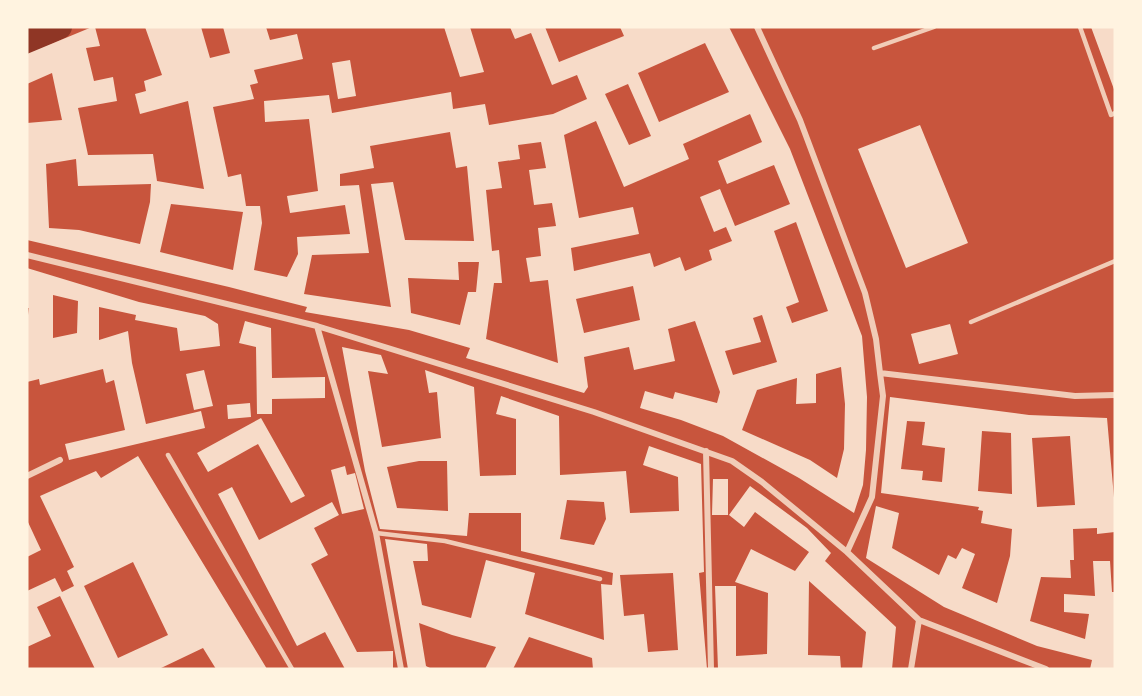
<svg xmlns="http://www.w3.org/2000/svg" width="1142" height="696" viewBox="0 0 1142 696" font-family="'Space Grotesk',sans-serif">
<rect width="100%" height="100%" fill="#c8553d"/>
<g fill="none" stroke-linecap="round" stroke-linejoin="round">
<path stroke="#8f3625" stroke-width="24" d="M27 42 60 27"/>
</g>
<path fill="#f7dbc8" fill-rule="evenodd" d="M92 27H95L100 46 86 48 94 81 113 77 117 101 78 108 88 155 153 154 157 181 204 189 188 101 140 114 135 94 146 91 144 81 162 75 145 27H201L210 58 230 53 223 27H266L270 40 297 34 303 59 254 70 258 83 250 85 254 99 213 107 228 177 241 174 246 206H260L262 223 254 270 287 277 298 254 297 237 350 234 345 205 290 213 287 196 318 191 309 119 265 122 264 101 329 95 332 113 451 92 453 109 485 104 489 125 553 114 587 99 577 75 552 85 531 33 515 39 510 27H545L559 62 624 36 620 27H729L790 149 862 336 867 397 866 450 863 485 854 513 799 478 723 436 681 420 640 408 645 391 673 399 675 392 717 403 720 392 695 321 668 329 675 361 634 370 629 347 584 357 588 387 584 393 466 358 470 348 409 330 305 312 307 307 229 287 27 240V123L62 120 52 73 27 84V54ZM705 43 729 92 659 122 638 73ZM628 84 651 136 629 145 605 94ZM750 114 762 142 718 161 727 184 774 165 790 204 735 226 720 189 700 197 714 232 726 227 732 241 709 250 712 260 685 271 680 257 654 267 650 253 574 271 571 248 639 234 633 207 579 218 564 135 596 121 624 187 689 159 683 144ZM450 132 456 168 467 166 474 241 405 240 393 182 371 184 391 307 304 294 312 255 369 253 359 185 340 186V174L374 168 370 146ZM541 142 546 168 529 170 534 205 552 203 556 226 538 228 541 256 526 258 530 282 548 280 558 363 486 339 494 283H502L499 250 492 251 486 190 502 188 498 162 520 159 518 145ZM76 159 78 186 151 184 150 202 140 244 79 230 49 228 46 164ZM171 204 243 212 233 270 160 252ZM796 222 828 311 792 323 786 307 799 302 774 231ZM458 262H479L476 292H468L460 325 411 313 408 278 459 280ZM633 286 640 320 584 333 576 299ZM762 315 777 362 733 375 725 351 761 342 753 318ZM841 367 845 404 844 449 837 478 810 460 742 430 757 390 797 378 796 404 816 403V374Z
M444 27H470L484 72 460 77Z
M1091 27H1115V92Z
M350 60 356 96 338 99 332 63Z
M920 125 968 243 906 268 858 149Z
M27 268 139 302 205 316 218 324 220 346 180 351 177 328 135 320 136 315 99 307V340L128 331 132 363 146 424 201 411 205 428 69 460 65 444 125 430 114 380 106 383 103 369 40 385 39 379 27 382V322L29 308H27ZM53 295 78 301 77 333 53 338Z
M245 321 271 328 272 378 325 377V398L272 399V414H257L256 347 239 343Z
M950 324 958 354 919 364 911 334Z
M342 347 381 355 388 374 368 371 382 447 441 438 437 392 429 393 425 370 474 387 480 476 516 475V419L496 414 501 396 559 416 560 475 626 471 630 513 679 511 678 477 643 465 649 446 701 464 704 572 699 573 707 669H593L592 658 529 637 513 669H485L496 647 452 635 419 623 426 666 432 669H408L385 539 427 544 428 561H413L422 605 471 618 486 560 535 573 525 614 604 640 601 584 612 585 613 573 521 551V513H469L467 536 380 529 365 471ZM419 461H447L448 511 397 508 387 467ZM567 500 604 502 606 519 594 545 560 539ZM673 573 678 650 648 652 644 614 624 616 620 575Z
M204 370 213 406 194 410 186 374Z
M890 397 1029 415 1107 418 1115 509V532L1097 534V528L1073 529 1074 560H1070L1071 578 1041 577 1030 621 1085 639 1089 614 1064 612V594L1095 596 1093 561H1110L1112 592H1115V669H1090L1092 660 1037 646 944 607 866 558 876 506 899 513 892 548 939 575 948 555 956 559 962 548 975 554 962 588 997 603 1010 556 1012 529 981 523 983 511 978 510 979 507 881 493ZM907 421 925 422 922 445 945 448 942 482 922 480 923 471 901 469ZM982 431 1011 433 1012 494 978 491ZM1070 436 1075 505 1037 507 1032 438Z
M250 403 251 417 228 419 227 405Z
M261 418 305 496 291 503 258 444 208 472 197 453Z
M138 456 267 669H216L203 648 159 669H95L60 596 37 607 51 636 27 647V591L55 578 62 592 74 586 67 571 74 567 40 496 96 471 101 478ZM133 562 168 635 118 658 84 586Z
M345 466 347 475 355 473 364 509 342 514 331 470Z
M713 479H728V515H712Z
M750 486 807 528 831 553 825 561 896 627 892 669H862L866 632 809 581 808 655 840 656 841 669H718L715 586H736V656L767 654 768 593 735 582 751 549 795 571 809 552 755 512 744 527 729 515Z
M232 487 259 540 332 502 339 515 314 528 328 555 311 564 357 652 393 651V669H345L325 632 297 646 218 494Z
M27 520 41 550 27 557Z"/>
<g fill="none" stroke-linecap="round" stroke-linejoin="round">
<path stroke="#f1ccb7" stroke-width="4.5" d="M1080 27 1111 115 1115 113
M874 48 934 27
M971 322 1115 261
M168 455 292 669
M376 533 445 541 600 579"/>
<path stroke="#f1ccb7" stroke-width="6" d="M757 27 800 120 865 293 876 339 880 373 1075 396 1115 395
M27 255 317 326 594 412 732 461 762 482 847 552 919 620 1046 669
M317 326 376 533 401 669
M706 451 711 669
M27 476 60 460
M847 552 872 497 883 396 880 373
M911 669 919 620"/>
</g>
<rect width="1142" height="696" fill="none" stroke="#fff3e0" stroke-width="57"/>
</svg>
